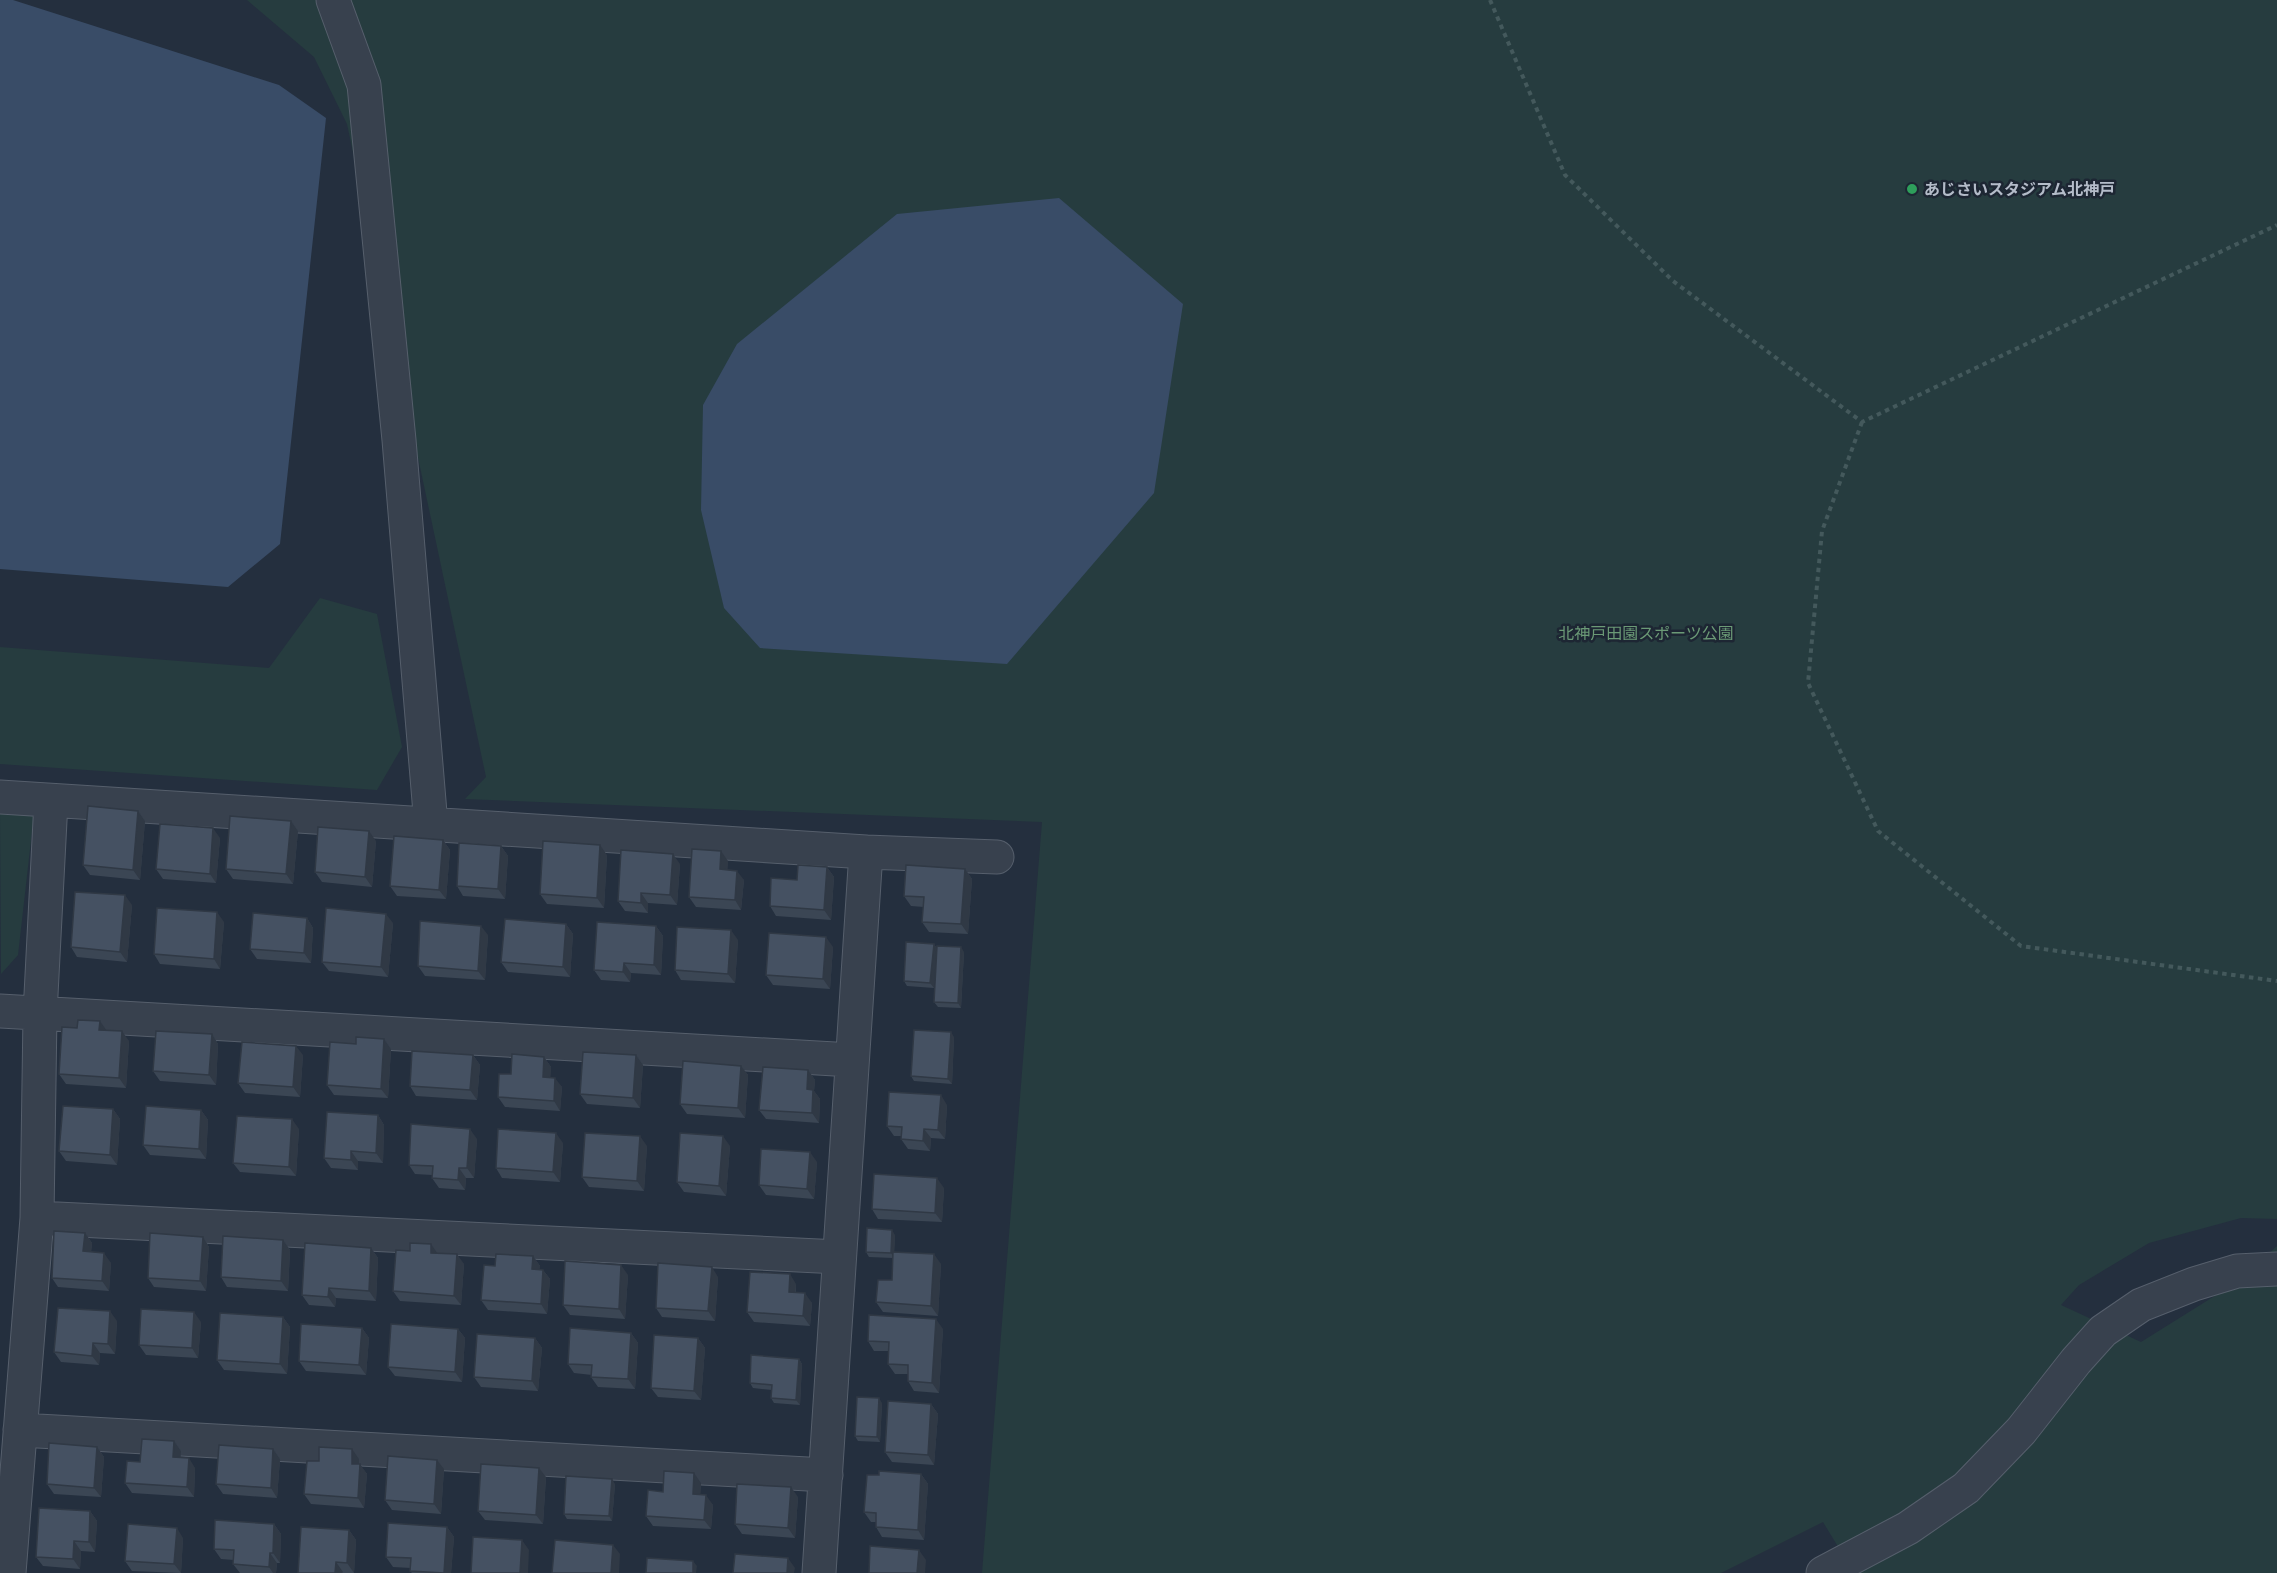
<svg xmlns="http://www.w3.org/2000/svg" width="2277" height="1573" viewBox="0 0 2277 1573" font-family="Inter,'Noto Sans JP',sans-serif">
<rect width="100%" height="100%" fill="#242f3e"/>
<path fill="#263c3f" d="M247 0H2277V1219L2241 1218 2149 1243 2079 1285 2061 1305 2141 1342 2237 1282 2277 1246V1573H1854L1823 1522 1721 1573H982L1042 822 465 799 486 777 347 124 314 57Z
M320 598 377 614 402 747 377 790 0 764V647L269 668Z
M0 811 34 814 18 955 1 974Z"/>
<path fill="#394c67" d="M0 0H13L279 85 326 118 280 544 228 587 0 569Z
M1059 198 1183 304 1154 493 1007 664 760 648 724 608 701 510 703 405 737 344 897 214Z"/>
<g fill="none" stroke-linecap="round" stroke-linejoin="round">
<defs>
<path id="street" d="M333 0 364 85 399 440 431 825
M0 797 866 852 997 857
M0 1011 852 1060
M37 1218 839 1257
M20 1430 826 1475
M9 1573 37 1218 40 1014 51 801
M819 1573 866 852
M1823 1573 1908 1528 1966 1488 2021 1431 2076 1361 2103 1331 2141 1305 2194 1284 2237 1271 2277 1269"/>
</defs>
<use href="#street" stroke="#565f6c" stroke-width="35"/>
<path stroke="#44595c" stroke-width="4" stroke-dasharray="4.5 4.5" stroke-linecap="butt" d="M1490 0 1565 175 1673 281 1862 422 2277 225
M1862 422 1822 531 1808 683 1878 831 2021 946 2277 981"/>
<use href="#street" stroke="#38414e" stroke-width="33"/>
</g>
<path fill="#3b4654" d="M138 811 145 821 140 880 90 875 83 865Z
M291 821 298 831 293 884 233 879 226 869Z
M220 838 216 883 163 879 156 869Z
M443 840 450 850 446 899 397 896 390 886Z
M376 841 372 887 322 882 315 872Z
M501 846 508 856 505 899 463 896 457 886Z
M607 855 604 908 547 904 540 894Z
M728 861 727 870 744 880 741 910 696 907 689 897Z
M680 864 677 905 648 903V913L625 911 618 901Z
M827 867 834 877 831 920 776 916 770 906Z
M965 869 972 879 968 934 929 932 922 922 924 907 911 906 904 896Z
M132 905 127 962 77 957 71 947Z
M307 918 313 928 311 963 257 959 250 949Z
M224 922 220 969 160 964 154 954Z
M393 923 388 977 329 971 322 962Z
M566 924 573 934 570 977 508 972 501 962Z
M656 926 663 936 661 975 631 973 630 982 601 980 594 970Z
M488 935 485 980 425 976 418 966Z
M738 940 735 983 681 980 675 970Z
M934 944 937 949 934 988 907 986 904 981Z
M833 947 830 989 773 985 766 975Z
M964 952 961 1008 938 1007 934 1002Z
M100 1021 106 1030 129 1041 126 1088 66 1084 59 1074 77 1028Z
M212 1034 218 1044 216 1085 160 1081 153 1071Z
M954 1037 952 1084 914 1081 911 1076Z
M384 1039 391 1049 388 1098 334 1095 327 1085 356 1044Z
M303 1055 300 1097 245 1093 238 1083Z
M473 1055 480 1065 477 1100 416 1096 410 1086Z
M636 1055 643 1065 640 1108 587 1104 580 1094Z
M544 1057 551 1067 550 1077 562 1087 560 1111 505 1107 498 1097 511 1074Z
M741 1066 748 1075 745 1118 687 1114 680 1104Z
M808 1070 815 1080 814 1091 820 1099 819 1123 766 1119 759 1110Z
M947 1105 945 1139 931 1138 930 1151 908 1149 901 1139V1136H894L887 1126Z
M113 1109 120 1119 117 1165 66 1161 59 1151Z
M201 1110 208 1120 206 1159 150 1155 143 1145Z
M378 1115 384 1125 383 1163 358 1161V1170L331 1168 324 1158Z
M299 1129 296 1176 240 1172 233 1163Z
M477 1139 474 1178H466L465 1190 439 1188 432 1178V1175L415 1174 409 1165Z
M563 1143 560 1182 502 1178 496 1168Z
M647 1146 644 1191 589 1187 582 1177Z
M730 1146 726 1196 684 1192 677 1182Z
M817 1162 814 1199 766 1195 759 1185Z
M944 1188 942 1222 878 1219 872 1209Z
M85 1233 92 1243 91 1252 111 1263 109 1291 58 1287 52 1278Z
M895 1235 894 1252 941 1264 938 1316 883 1312 876 1302 892 1280 893 1258 869 1257 866 1252Z
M203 1237 209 1247 206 1291 154 1287 148 1278Z
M283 1240 290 1250 288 1291 227 1287 221 1277Z
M431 1244 437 1253 464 1264 461 1305 400 1301 393 1291 410 1251Z
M371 1248 378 1258 376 1301 336 1298 335 1307 309 1305 302 1295Z
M533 1256 540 1266 539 1269 543 1270 550 1279 547 1314 488 1310 481 1300 495 1266Z
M628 1275 625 1319 570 1315 563 1305Z
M718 1277 715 1321 662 1317 656 1308Z
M796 1284V1292L812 1303 810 1326 754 1322 747 1312Z
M283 1317 290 1327 287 1374 224 1370 217 1360Z
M117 1321 115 1354 100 1353 99 1365 61 1362 54 1352Z
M201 1322 198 1358 146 1355 139 1345Z
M362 1328 369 1338 366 1375 306 1371 299 1361Z
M458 1329 465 1338 462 1382 395 1376 388 1367Z
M943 1329 939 1393 914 1391 908 1381V1374H895L888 1364V1351H874L868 1341Z
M631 1333 638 1343 635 1389 598 1387 591 1377 592 1375 574 1373 568 1364Z
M535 1338 542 1348 538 1391 481 1387 474 1377Z
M698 1338 705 1348 701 1400 658 1397 651 1388Z
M799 1359 802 1364 800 1405 774 1403 771 1398 772 1390 753 1388 750 1383Z
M882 1403 880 1442 858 1441 855 1436Z
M931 1404 938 1414 934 1465 892 1462 885 1452Z
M174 1441 181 1451 180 1458 195 1468 194 1497 132 1493 125 1483 140 1462Z
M97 1447 104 1457 101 1497 54 1494 47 1484Z
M273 1449 280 1459 277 1498 223 1494 216 1484Z
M359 1459V1464L367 1474 364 1508 311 1504 304 1494 319 1461Z
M444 1469 441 1514 392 1510 385 1500Z
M921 1474 928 1484 924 1540 882 1537 876 1527V1522H871L864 1512 879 1475Z
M546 1477 543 1524 485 1520 478 1511Z
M701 1483 700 1494 713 1505 711 1529 653 1526 646 1516 663 1492Z
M615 1484 612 1521 567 1519 564 1514Z
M798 1497 795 1538 742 1534 735 1524Z
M90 1511 97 1521 95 1552 81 1551 80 1569 43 1566 36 1557Z
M274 1524 281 1534 280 1563H277L276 1573H240L233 1564 234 1560 221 1559 214 1549Z
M447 1527 454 1537 451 1573H412L410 1571 411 1568 393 1567 386 1557Z
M349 1530 356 1540 354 1573H298Z
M183 1538 181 1573 132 1571 125 1561Z"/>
<path fill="#303945" d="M138 811 145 821 140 880 133 870Z
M291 821 298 831 293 884 286 874Z
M213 828 220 838 216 883 210 874Z
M369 831 376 841 372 887 365 877Z
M443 840 450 850 446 899 439 890Z
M600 845 607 855 604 908 597 898Z
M501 846 508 856 505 899 498 889Z
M721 851 728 861 727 879 720 869Z
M673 854 680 864 677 905 670 895Z
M827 867 834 877 831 920 824 910Z
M965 869 972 879 968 934 961 924Z
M737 871 744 880 741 910 735 900Z
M641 893 648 903V913L641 903Z
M125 895 132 905 127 962 120 952Z
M217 912 224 922 220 969 214 959Z
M386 914 393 923 388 977 381 967Z
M307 918 313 928 311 963 304 953Z
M566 924 573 934 570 977 563 967Z
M481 926 488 935 485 980 478 971Z
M656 926 663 936 661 975 654 965Z
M731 930 738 940 735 983 728 974Z
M826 937 833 947 830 989 823 979Z
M934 944 937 949 934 988 930 983Z
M961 947 964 952 961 1008 958 1003Z
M624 963 631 973 630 982 623 972Z
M100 1021 107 1031 99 1030Z
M122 1031 129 1041 126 1088 119 1078Z
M951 1032 954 1037 952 1084 948 1079Z
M212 1034 218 1044 216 1085 209 1075Z
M384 1039 391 1049 388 1098 381 1089Z
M296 1046 303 1055 300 1097 293 1087Z
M473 1055 480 1065 477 1100 470 1090Z
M636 1055 643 1065 640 1108 633 1098Z
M544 1057 551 1067 550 1087 543 1077Z
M741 1066 748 1075 745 1118 738 1108Z
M808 1070 815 1080 814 1091 820 1099 819 1123 812 1113 807 1089Z
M555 1078 562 1087 560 1111 554 1101Z
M941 1095 947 1105 945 1139 938 1130Z
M113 1109 120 1119 117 1165 110 1155Z
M201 1110 208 1120 206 1159 199 1149Z
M378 1115 384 1125 383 1163 376 1153Z
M292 1119 299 1129 296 1176 289 1167Z
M470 1129 477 1139 474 1178 467 1168Z
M924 1129 931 1138 930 1151 923 1141Z
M556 1133 563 1143 560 1182 553 1172Z
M640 1136 647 1146 644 1191 637 1181Z
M723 1136 730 1146 726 1196 719 1186Z
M351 1151 358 1161V1170L351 1160Z
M810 1152 817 1162 814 1199 807 1189Z
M459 1168 466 1178 465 1190 458 1180Z
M937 1178 944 1188 942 1222 935 1213Z
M892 1230 895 1235 894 1258 891 1253Z
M85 1233 92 1243 90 1261 83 1251Z
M203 1237 209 1247 206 1291 200 1281Z
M283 1240 290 1250 288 1291 281 1281Z
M431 1244 438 1254 431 1253Z
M371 1248 378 1258 376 1301 369 1291Z
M104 1253 111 1263 109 1291 102 1281Z
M457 1254 464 1264 461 1305 454 1296Z
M934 1254 941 1264 938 1316 931 1306Z
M533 1256 540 1266 539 1278 532 1269Z
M621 1265 628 1275 625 1319 619 1309Z
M712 1267 718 1277 715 1321 708 1311Z
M543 1270 550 1279 547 1314 541 1304Z
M790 1274 796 1284 795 1302 789 1292Z
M329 1288 336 1298 335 1307 328 1297Z
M805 1293 812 1303 810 1326 803 1316Z
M110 1311 117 1321 115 1354 108 1344Z
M194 1312 201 1322 198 1358 192 1348Z
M283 1317 290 1327 287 1374 280 1364Z
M936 1319 943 1329 939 1393 932 1383Z
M362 1328 369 1338 366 1375 359 1365Z
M458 1329 465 1338 462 1382 455 1372Z
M631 1333 638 1343 635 1389 628 1379Z
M535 1338 542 1348 538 1391 532 1381Z
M698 1338 705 1348 701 1400 694 1391Z
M93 1343 100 1353 99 1365 92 1356Z
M799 1359 802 1364 800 1405 796 1400Z
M879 1398 882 1403 880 1442 877 1437Z
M931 1404 938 1414 934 1465 928 1455Z
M174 1441 181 1451 180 1467 173 1457Z
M97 1447 104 1457 101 1497 94 1488Z
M273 1449 280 1459 277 1498 271 1488Z
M352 1449 359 1459V1473L352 1464Z
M189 1458 195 1468 194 1497 187 1487Z
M437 1460 444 1469 441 1514 434 1504Z
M360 1464 367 1474 364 1508 358 1498Z
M539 1468 546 1477 543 1524 536 1515Z
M694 1473 701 1483 700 1503 693 1494Z
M921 1474 928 1484 924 1540 918 1530Z
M612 1479 615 1484 612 1521 609 1516Z
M791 1487 798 1497 795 1538 788 1528Z
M706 1495 713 1505 711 1529 704 1520Z
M90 1511 97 1521 95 1552 89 1542Z
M274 1524 281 1534 280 1563 273 1553Z
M447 1527 454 1537 451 1573H444Z
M177 1528 183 1538 181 1573 174 1564Z
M349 1530 356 1540 354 1573 347 1563Z
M522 1540 529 1550 528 1573H520Z
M74 1541 81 1551 80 1569 73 1559Z
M613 1545 620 1554 619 1573H611Z
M919 1550 926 1560 925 1573H917Z
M270 1553 277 1563 276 1573H273L269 1567Z
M788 1558 795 1568 794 1573H787Z
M693 1561 697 1566 696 1573H693Z
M336 1562 343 1572 342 1573H335Z"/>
<path fill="#455162" stroke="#303945" stroke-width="1.5" d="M88 806 138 811 133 870 83 865Z
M230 816 291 821 286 874 226 869Z
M160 824 213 828 210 874 156 869Z
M318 827 369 831 365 877 315 872Z
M394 836 443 840 439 890 390 886Z
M543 841 600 845 597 898 540 894Z
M459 843 501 846 498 889 457 886Z
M692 849 721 851 720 869 737 871 735 900 689 897Z
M621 850 673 854 670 895 641 893V903L618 901Z
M798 865 827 867 824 910 770 906 771 878 797 880Z
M906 865 965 869 961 924 922 922 924 897 904 896Z
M75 892 125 895 120 952 71 947Z
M157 908 217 912 214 959 154 954Z
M326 908 386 914 381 967 322 962Z
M253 913 307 918 304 953 250 949Z
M505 919 566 924 563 967 501 962Z
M420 921 481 926 478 971 418 966Z
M597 922 656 926 654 965 624 963 623 972 594 970Z
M677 927 731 930 728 974 675 970Z
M769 933 826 937 823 979 766 975Z
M906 942 934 944 930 983 904 981Z
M937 946 961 947 958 1003 934 1002Z
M78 1020 100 1021 99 1030 122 1031 119 1078 59 1074 62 1027 77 1028Z
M914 1030 951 1032 948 1079 911 1076Z
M156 1031 212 1034 209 1075 153 1071Z
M356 1037 384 1039 381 1089 327 1085 330 1042 356 1044Z
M242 1042 296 1046 293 1087 238 1083Z
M412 1051 473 1055 470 1090 410 1086Z
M583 1052 636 1055 633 1098 580 1094Z
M512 1054 544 1057 543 1077 555 1078 554 1101 498 1097 499 1074H511Z
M683 1061 741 1066 738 1108 680 1104Z
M763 1067 808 1070 807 1089 813 1090 812 1113 759 1110Z
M889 1092 941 1095 938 1130 924 1129 923 1141 901 1139 902 1127 887 1126Z
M63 1106 113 1109 110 1155 59 1151Z
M146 1106 201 1110 199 1149 143 1145Z
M327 1112 378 1115 376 1153 351 1151V1160L324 1158Z
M237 1116 292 1119 289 1167 233 1163Z
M411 1124 470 1129 467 1168H459L458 1180 432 1178 433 1166 409 1165Z
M498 1129 556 1133 553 1172 496 1168Z
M585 1133 640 1136 637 1181 582 1177Z
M680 1133 723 1136 719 1186 677 1182Z
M761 1149 810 1152 807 1189 759 1185Z
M874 1174 937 1178 935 1213 872 1209Z
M867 1228 892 1230 891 1253 866 1252Z
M54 1231 85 1233 83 1251 104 1253 102 1281 52 1278Z
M150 1233 203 1237 200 1281 148 1278Z
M223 1236 283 1240 281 1281 221 1277Z
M305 1243 371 1248 369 1291 329 1288 328 1297 302 1295Z
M410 1243 431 1244V1253L457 1254 454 1296 393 1291 396 1250 410 1251Z
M893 1252 934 1254 931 1306 876 1302 878 1280H892Z
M496 1254 533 1256 532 1269 543 1270 541 1304 481 1300 484 1265 495 1266Z
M565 1261 621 1265 619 1309 563 1305Z
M658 1263 712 1267 708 1311 656 1308Z
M750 1272 790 1274 789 1292 805 1293 803 1316 747 1312Z
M58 1308 110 1311 108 1344 93 1343 92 1356 54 1352Z
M141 1309 194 1312 192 1348 139 1345Z
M220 1313 283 1317 280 1364 217 1360Z
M869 1315 936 1319 932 1383 908 1381V1365L888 1364 889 1342 868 1341Z
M301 1324 362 1328 359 1365 299 1361Z
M391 1324 458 1329 455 1372 388 1367Z
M570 1328 631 1333 628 1379 591 1377 592 1365 568 1364Z
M477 1334 535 1338 532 1381 474 1377Z
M654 1335 698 1338 694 1391 651 1388Z
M751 1355 799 1359 796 1400 771 1398 772 1385 750 1383Z
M857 1397 879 1398 877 1437 855 1436Z
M888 1401 931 1404 928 1455 885 1452Z
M142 1439 174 1441 173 1457 189 1458 187 1487 125 1483 127 1461 140 1462Z
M49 1443 97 1447 94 1488 47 1484Z
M219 1445 273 1449 271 1488 216 1484Z
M319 1447 352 1449V1464H360L358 1498 304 1494 307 1461H319Z
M388 1456 437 1460 434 1504 385 1500Z
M481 1464 539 1468 536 1515 478 1511Z
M664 1471 694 1473 693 1494 706 1495 704 1520 646 1516 648 1490 663 1492Z
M879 1471 921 1474 918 1530 876 1527V1513L864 1512 867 1475H879Z
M566 1476 612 1479 609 1516 564 1514Z
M737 1484 791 1487 788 1528 735 1524Z
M39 1508 90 1511 89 1542 74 1541 73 1559 36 1557Z
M215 1520 274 1524 273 1553H270L269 1567 233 1564 234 1550 214 1549Z
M388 1523 447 1527 444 1573 410 1571 411 1558 386 1557Z
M128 1524 177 1528 174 1564 125 1561Z
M301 1527 349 1530 347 1563 336 1562 335 1573H298Z
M473 1537 522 1540 520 1573H471Z
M555 1540 613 1545 611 1573H552Z
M870 1546 919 1550 917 1573H869Z
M735 1554 788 1558 787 1573H733Z
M647 1558 693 1561V1573H646Z"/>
<circle fill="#2e9e5b" stroke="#1d2633" stroke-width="2" cx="1912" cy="189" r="6"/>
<g text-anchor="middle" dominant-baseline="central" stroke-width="5" stroke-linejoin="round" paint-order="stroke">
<g font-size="16" font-weight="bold" fill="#b4bcc9" stroke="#1d2633" text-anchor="start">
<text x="1924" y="189">あじさいスタジアム北神戸</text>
</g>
<g font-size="16" fill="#6b9a76" stroke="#1d2633">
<text x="1646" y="633">北神戸田園スポーツ公園</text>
</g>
</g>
</svg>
